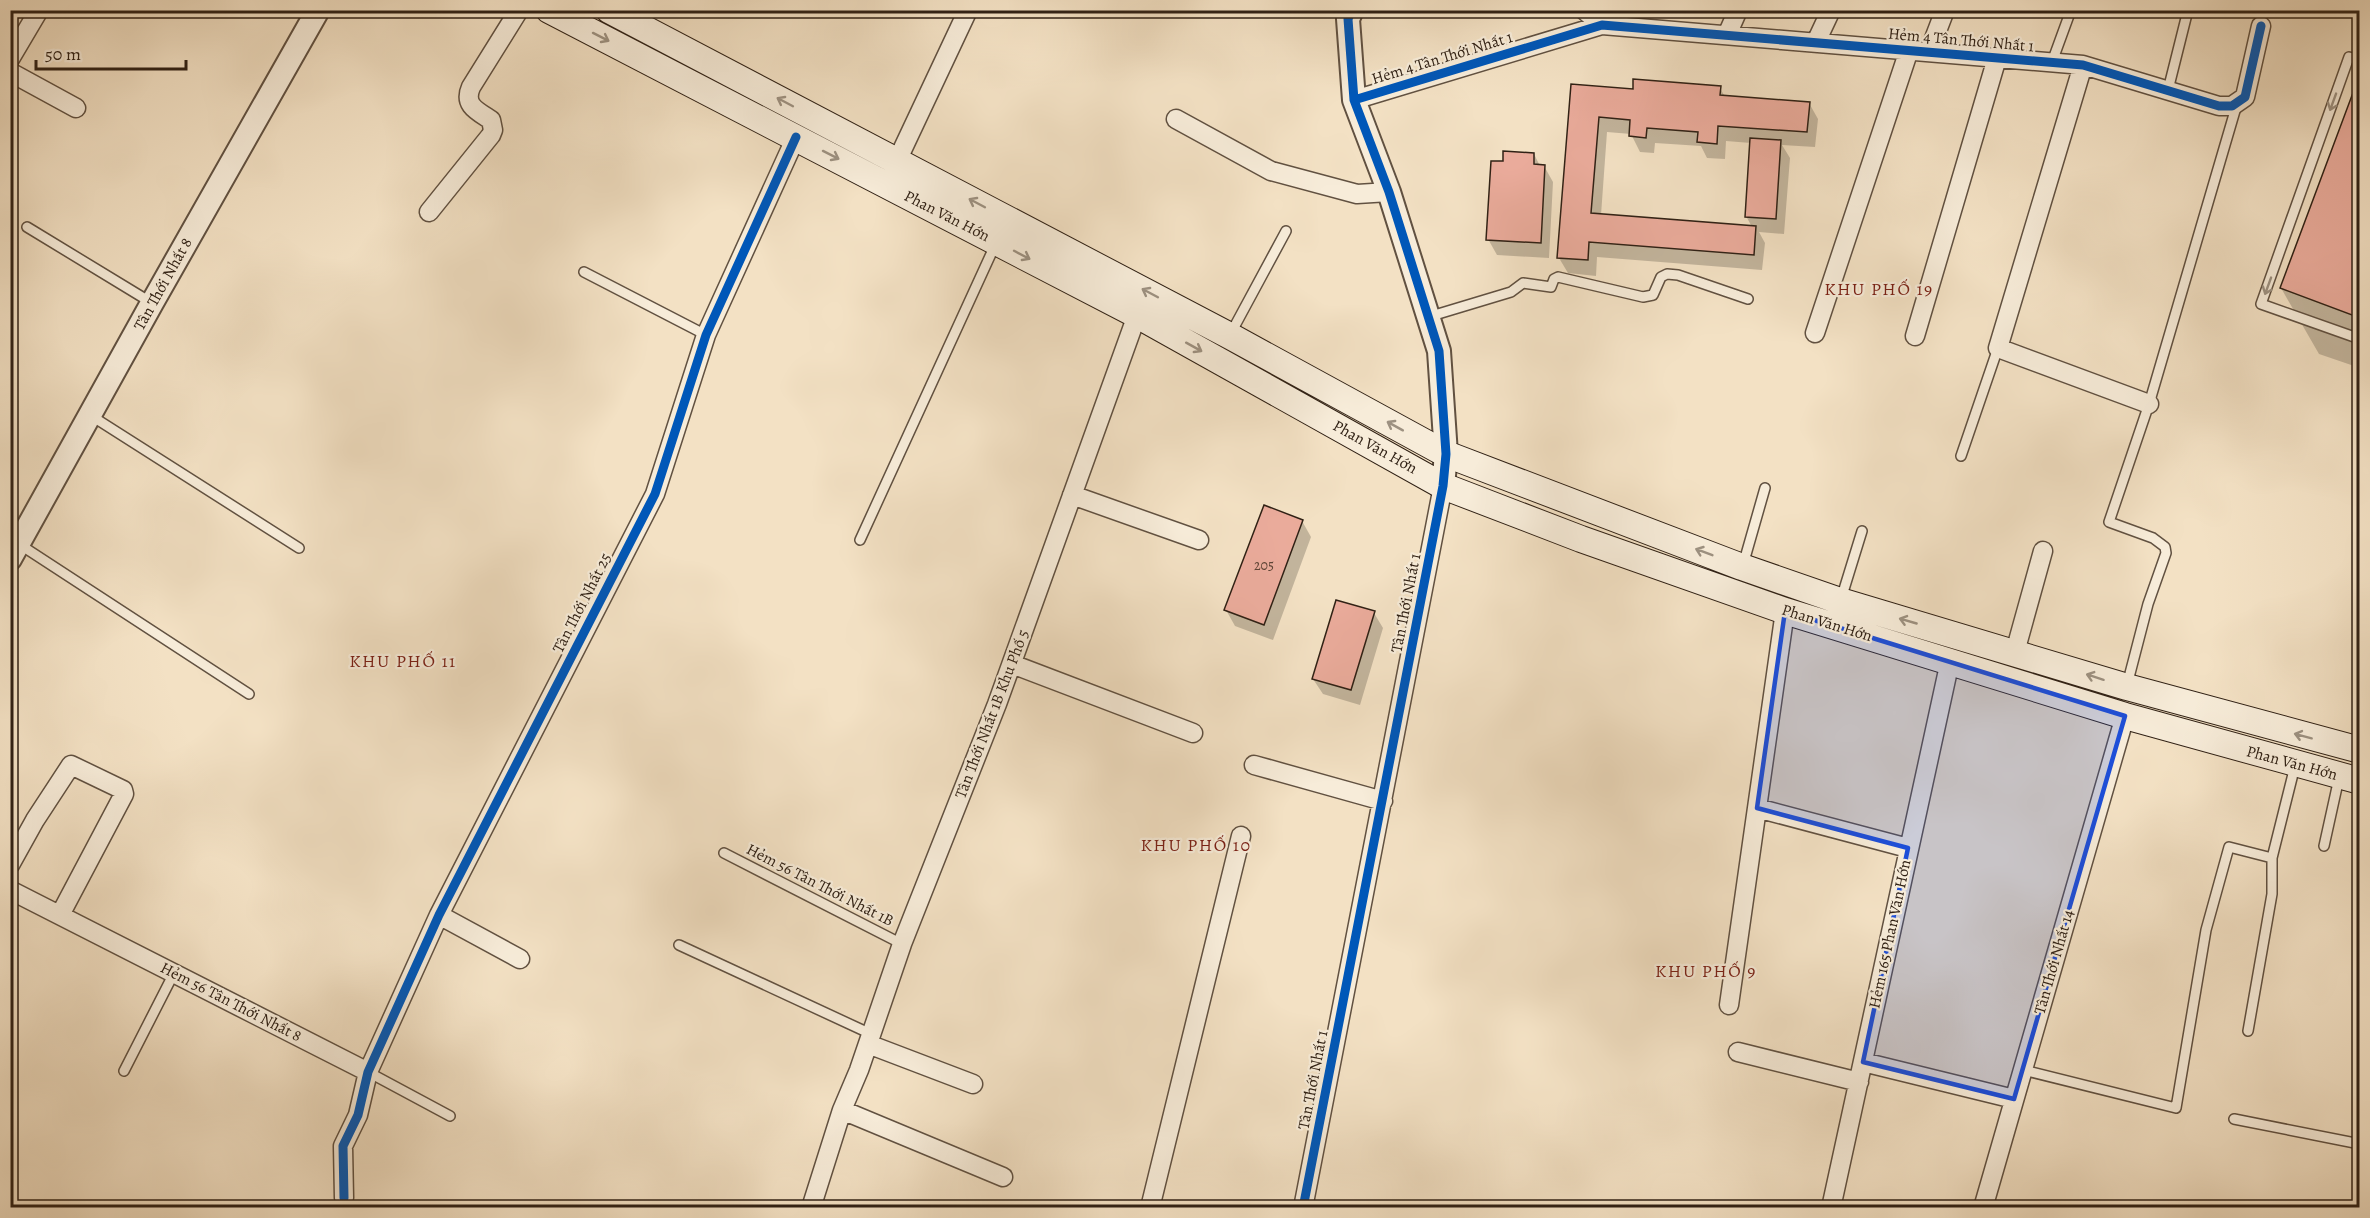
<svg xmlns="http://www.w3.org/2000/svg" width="2370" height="1218" viewBox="0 0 2370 1218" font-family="Alegreya,serif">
<rect width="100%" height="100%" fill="#f3e1c4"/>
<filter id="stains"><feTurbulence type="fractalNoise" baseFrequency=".00333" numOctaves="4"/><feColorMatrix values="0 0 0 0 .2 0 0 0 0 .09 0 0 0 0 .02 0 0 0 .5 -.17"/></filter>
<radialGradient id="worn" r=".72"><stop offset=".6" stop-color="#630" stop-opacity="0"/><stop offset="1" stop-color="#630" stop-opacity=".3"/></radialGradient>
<path fill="#0003" fill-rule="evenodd" d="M2360 78V368L2319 354 2281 288Z
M1572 86 1634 91 1720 88 1725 97 1809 103 1818 119 1815 147 1782 145 1790 158 1784 234 1759 232 1765 243 1762 270 1597 257 1596 276 1568 273 1559 258ZM1607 132 1631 134 1640 152 1654 153 1655 143 1701 146 1707 158 1725 159 1726 141 1751 143 1746 216 1752 227 1601 215Z
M1534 154 1540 166H1544L1553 182 1549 258 1497 255 1488 239 1504 163Z
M1302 521 1311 537 1273 640 1235 626 1226 610Z
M1374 613 1383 628 1360 705 1323 694 1313 679Z"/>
<path fill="#eaab9b" stroke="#302115" stroke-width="1.5" d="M2360 74V318L2280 288Z
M1633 79 1721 86 1720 95 1810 102 1807 132 1718 126 1717 144 1697 142 1698 132 1647 128 1646 138 1629 136 1630 120 1599 117 1591 213 1756 226 1754 255 1589 242 1588 260 1557 258 1571 84 1633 89Z
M1750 138 1781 140 1776 219 1745 217Z
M1503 151 1534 153V164L1545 165 1541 243 1486 240 1491 161H1503Z
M1264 505 1303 520 1264 625 1224 610Z
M1336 600 1375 611 1351 690 1312 679Z"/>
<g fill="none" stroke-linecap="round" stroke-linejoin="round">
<defs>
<path id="service" d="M2360 60 2349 57 2261 304 2360 339
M2052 62 2071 10
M2168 90 2188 10
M27 227 152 303
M584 272 706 335
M1428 317 1511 292 1523 283 1551 287 1554 279 1558 277 1643 297 1653 295 1661 277 1667 274 1678 275 1748 299
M1231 333 1286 231
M90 415 299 548
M1961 456 1998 348
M860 540 996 243
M19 544 249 694
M1743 565 1765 488
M1841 599 1862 531
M2127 685 2148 604 2166 553 2165 547 2153 538 2109 522 2149 404 2237 104
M2324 846 2339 778
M724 853 902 944
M679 945 871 1034
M2248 1031 2272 894V858L2295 766
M2023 1070 2176 1108 2206 930 2229 847 2272 858
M124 1071 174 973
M368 1072 450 1116
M2234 1119 2360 1144"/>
<path id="minor" d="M1584 10 1602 25
M1727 35 1738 10
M1816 42 1831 10
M1929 52 1945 10
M10 59 39 10
M2083 65 1998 348 2149 404
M10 72 76 108
M1354 100 1602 25 2083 65 2219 106H2232L2245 97 2261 26
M1176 119 1271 171 1357 194 1389 192
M897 161 968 10
M429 212 491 135 493 130 491 120C477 111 463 105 471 87L519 10
M1815 333 1909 50
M1915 336 1997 58
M1072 495 1199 540
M2015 652 2043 551
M1012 664 1193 733
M1254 765 1383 801
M1757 808 1908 848
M10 865 35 820 71 765 123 790 124 794 60 915
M10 890 368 1072
M439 915 520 959
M1729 1005 1785 611
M868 1044 973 1084
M1738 1052 1859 1082
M1863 1062 2014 1099
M842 1110 1003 1177
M344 1198 343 1146 358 1115 368 1072 439 915 655 494 706 335 796 137
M811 1208 842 1110 859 1070 902 944 997 704 1137 315
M1150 1208 1241 836
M1303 1208 1443 486
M1831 1208 1950 661
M1983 1208 2125 716"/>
<path id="tertiary" d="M1352 10 1348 19 1354 100 1389 192 1439 351 1446 454 1443 486
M10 559 152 303 318 10"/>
<path id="secondary" d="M549 10 1137 315 1443 486 1581 539 1785 611 2125 716 2360 781
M609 10 1230 336 1446 454 1742 567 1840 601 2127 687 2360 750"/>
</defs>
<use href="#service" stroke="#615141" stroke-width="12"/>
<use href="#minor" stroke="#615141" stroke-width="21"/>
<use href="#tertiary" stroke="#615141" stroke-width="26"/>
<use href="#secondary" stroke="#302115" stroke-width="28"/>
<use href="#service" stroke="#f7ecd9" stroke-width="9"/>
<use href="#minor" stroke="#f7ecd9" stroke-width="18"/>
<use href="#tertiary" stroke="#f7ecd9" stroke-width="22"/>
<use href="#secondary" stroke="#f7ecd9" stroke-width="26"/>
<defs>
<path id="cycleway" d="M1354 100 1602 25 2083 65 2219 106H2232L2245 97 2261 26
M344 1198 343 1146 358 1115 368 1072 439 915 655 494 706 335 796 137
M1303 1208 1443 486 1446 454 1439 351 1389 192 1354 100 1348 19 1352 10"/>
</defs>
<use href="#cycleway" stroke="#f7ecd9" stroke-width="13"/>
<use href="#cycleway" stroke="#0057b8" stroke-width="9"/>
</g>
<defs><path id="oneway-shaft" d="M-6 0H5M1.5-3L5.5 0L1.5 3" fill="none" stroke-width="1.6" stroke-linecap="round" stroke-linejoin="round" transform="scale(1.5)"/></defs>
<g stroke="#9d9181">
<use href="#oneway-shaft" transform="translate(601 37) rotate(27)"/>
<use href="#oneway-shaft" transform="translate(785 102) rotate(-152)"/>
<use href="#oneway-shaft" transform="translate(2333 102) rotate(110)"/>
<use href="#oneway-shaft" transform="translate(831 155) rotate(27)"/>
<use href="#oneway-shaft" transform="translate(977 203) rotate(-152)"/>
<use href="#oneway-shaft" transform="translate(1022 255) rotate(28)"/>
<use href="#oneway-shaft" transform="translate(2268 286) rotate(110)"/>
<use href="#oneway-shaft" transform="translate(1150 293) rotate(-152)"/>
<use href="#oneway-shaft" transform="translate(1194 347) rotate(29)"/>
<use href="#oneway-shaft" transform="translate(1395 426) rotate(-151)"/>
<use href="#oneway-shaft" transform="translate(1704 552) rotate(-159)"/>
<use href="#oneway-shaft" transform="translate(1908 621) rotate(-164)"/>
<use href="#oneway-shaft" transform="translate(2095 677) rotate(-162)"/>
<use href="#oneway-shaft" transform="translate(2303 736) rotate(-165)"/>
</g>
<path fill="#1d4ed8" fill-opacity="0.2" stroke="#1d4ed8" stroke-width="4.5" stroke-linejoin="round" d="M1785 611 2125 716 2014 1099 1863 1062 1908 848 1757 808Z"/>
<g text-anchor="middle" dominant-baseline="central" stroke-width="4.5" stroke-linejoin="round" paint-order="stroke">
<g font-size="14" fill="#5e4436">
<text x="1264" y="565">205</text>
</g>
<g font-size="16" fill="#302115" stroke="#f7ecd9">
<text transform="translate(1961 40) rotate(5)">Hẻm 4 Tân Thới Nhất 1</text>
<text transform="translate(1442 58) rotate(-17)">Hẻm 4 Tân Thới Nhất 1</text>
<text transform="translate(947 216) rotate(27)">Phan Văn Hớn</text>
<text transform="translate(163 284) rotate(-61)">Tân Thới Nhất 8</text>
<text transform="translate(1375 447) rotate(29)">Phan Văn Hớn</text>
<text transform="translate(582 603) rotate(-63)">Tân Thới Nhất 25</text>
<text transform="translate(1406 603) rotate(-79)">Tân Thới Nhất 1</text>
<text transform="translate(1827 623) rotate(17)">Phan Văn Hớn</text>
<text transform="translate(992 714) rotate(-69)">Tân Thới Nhất 1B Khu Phố 5</text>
<text transform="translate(2292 763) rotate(15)">Phan Văn Hớn</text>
<text transform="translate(820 885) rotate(27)">Hẻm 56 Tân Thới Nhất 1B</text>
<text transform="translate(1890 934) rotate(-78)">Hẻm 165 Phan Văn Hớn</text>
<text transform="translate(2054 962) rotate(-74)">Tân Thới Nhất 14</text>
<text transform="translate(231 1002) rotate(27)">Hẻm 56 Tân Thới Nhất 8</text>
<text transform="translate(1313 1080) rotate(-79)">Tân Thới Nhất 1</text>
</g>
<g font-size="18" letter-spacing="1.5" fill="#7a1f14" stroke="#f7ecd9">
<text x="1879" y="289">KHU PHỐ 19</text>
<text x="403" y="661">KHU PHỐ 11</text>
<text x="1196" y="845">KHU PHỐ 10</text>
<text x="1706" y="971">KHU PHỐ 9</text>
</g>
</g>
<rect width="2370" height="1218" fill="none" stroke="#f3e1c4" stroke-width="36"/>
<rect x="12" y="12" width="2346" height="1194" fill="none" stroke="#302115" stroke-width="3"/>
<rect x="18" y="18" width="2334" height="1182" fill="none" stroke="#302115" stroke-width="1.5"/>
<path d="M36 60v9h150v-9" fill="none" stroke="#302115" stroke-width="3"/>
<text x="45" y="60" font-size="18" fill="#302115" stroke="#f7ecd9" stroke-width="4.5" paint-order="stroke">50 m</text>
<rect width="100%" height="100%" filter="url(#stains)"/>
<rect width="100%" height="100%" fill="url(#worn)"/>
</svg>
